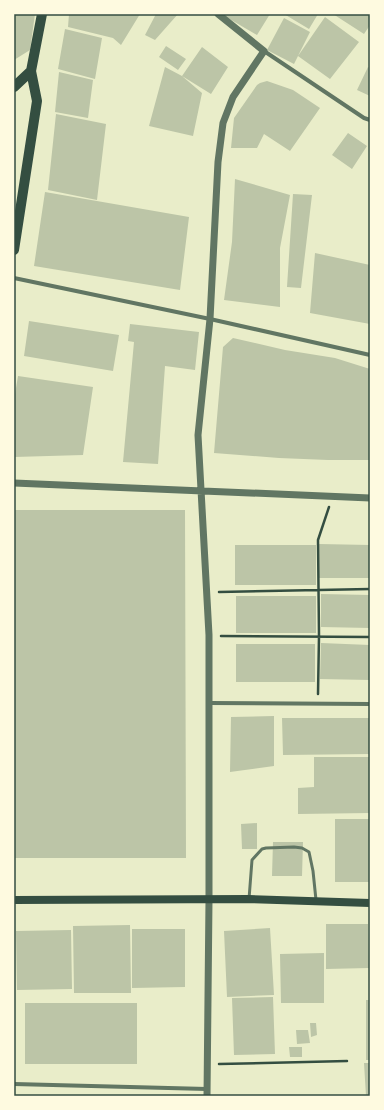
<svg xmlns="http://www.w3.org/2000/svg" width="384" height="1110" viewBox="0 0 384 1110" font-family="'Source Serif 4',serif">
<rect width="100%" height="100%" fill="#e9edc9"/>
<path fill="#bcc5a7" d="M14 14H35L30 50 14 60Z
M69 14H140L121 45 113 38 68 27Z
M156 14H178L155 40 145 35Z
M221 14H270L257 35Z
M284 14H318L309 29Z
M333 14H370V25L364 34Z
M325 17 359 42 330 79 298 56 294 64 267 50 284 18 310 32 298 56Z
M65 29 102 38 95 79 58 69Z
M166 46 186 59 178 70 159 57Z
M202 47 228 67 211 94 182 76Z
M165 67 182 76 202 93 193 136 149 126Z
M368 67 370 68V96L357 90Z
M59 72 93 80 88 118 55 112Z
M267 81 293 90 320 108 290 151 264 134 257 148H231L234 118 257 85 260 83Z
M56 114 106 124 97 200 48 190Z
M348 133 367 146 352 169 332 155Z
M235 179 290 195 280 248V307L224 300 232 242Z
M45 192 189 217 180 290 34 266Z
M293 194 312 195 301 288 287 287Z
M315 253 370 265V324L310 313Z
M29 321 119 335 113 371 24 356Z
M130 324 199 332 195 370 165 366 158 464 123 462 134 342 128 341Z
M233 338 285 350 335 358 370 369V460H328L279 458 214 453 223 347Z
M18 376 93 387 83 455 14 457V400Z
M14 510H185L186 858H14Z
M319 544 370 545V578H319Z
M235 545H316V585H235Z
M321 594 370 595V628L321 627Z
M236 596H316V633H236Z
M321 643 370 645V680L320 679Z
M236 644H315V682H236Z
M274 716V766L230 772 231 717Z
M282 718H370V754L283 755Z
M314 757H370V813L298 814V788L314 787Z
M335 819H369L370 882H335Z
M257 823V849H242L241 824Z
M273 842H303L302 876H272Z
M326 924H368L369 968 326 969Z
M130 925 131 993H74L73 926Z
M270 928 274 995 227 997 224 931Z
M132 929H185V987L132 988Z
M71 930 72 989 17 990 16 931Z
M324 953V1003H281L280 954Z
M273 997 275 1054 234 1055 232 998Z
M366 1000H370V1060H366Z
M25 1003H137V1064H25Z
M310 1023H316L317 1035 311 1037Z
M296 1030H308L310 1043 297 1044Z
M289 1047H302V1057H290Z
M364 1063H370V1096H366Z"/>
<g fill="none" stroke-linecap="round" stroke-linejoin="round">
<path stroke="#344e41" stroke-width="2.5" d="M219 592 370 589
M221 636 370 637
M318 694 319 636 318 540 329 507
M219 1064 347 1061"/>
<path stroke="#617663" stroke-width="3" d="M249 899 252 860 262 849 266 848 294 847 302 848 309 852 313 871 316 900"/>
<path stroke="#617663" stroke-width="4" d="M264 51 364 118 370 120
M14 278 210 319 370 355
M209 703 370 704
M14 1084 207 1089"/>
<path stroke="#617663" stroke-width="7" d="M14 483 370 498
M207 1096 209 900V635L198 435 210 319 218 162 223 123 233 97 264 51 218 14"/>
<path stroke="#344e41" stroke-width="8" d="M14 900 249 899 370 903"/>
<path stroke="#344e41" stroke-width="10" d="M14 87 31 71
M14 250 37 101 31 71 42 14"/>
</g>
<rect width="384" height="1110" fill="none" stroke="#fefae0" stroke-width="30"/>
<rect x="15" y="15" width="354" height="1080" fill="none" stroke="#344e41" stroke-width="1.5"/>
</svg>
